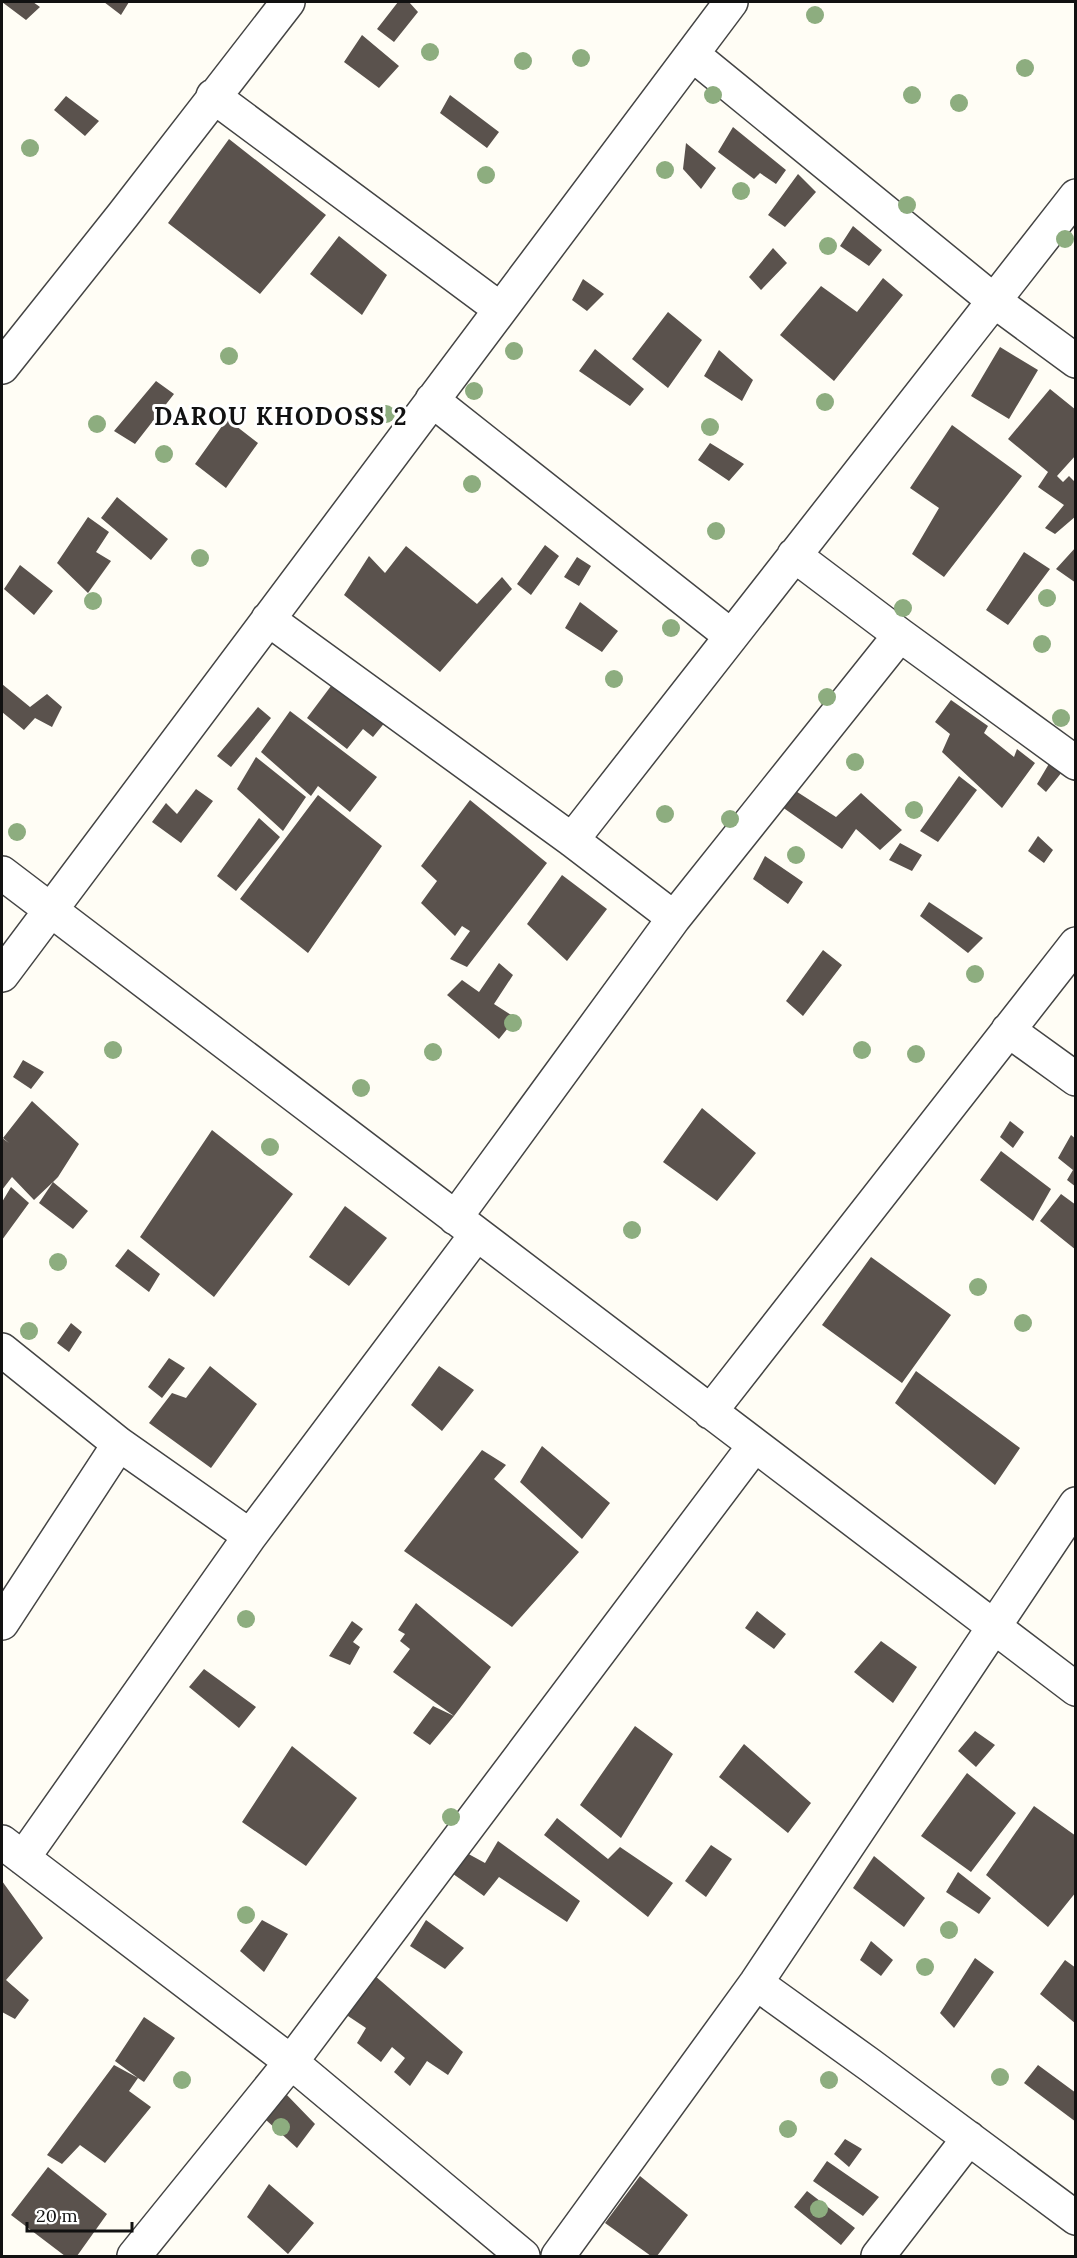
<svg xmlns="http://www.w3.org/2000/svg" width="1077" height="2258" viewBox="0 0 1077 2258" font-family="Lora,serif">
<rect width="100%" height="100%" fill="#fffdf5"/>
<path fill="#5a524d" d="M2 2H33L40 7 26 20Z
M104 2H129L121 15Z
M398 2H409L418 12 394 42 377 29Z
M362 35 399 66 379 88 344 62Z
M450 95 499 132 487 148 440 113Z
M66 96 99 121 85 136 54 110Z
M733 127 786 170 776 184 760 173 754 179 718 152Z
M229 139 326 215 260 294 168 223Z
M686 143 716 168 701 189 683 169Z
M798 174 816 192 785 227 768 215Z
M853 226 882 250 869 266 840 246Z
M339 236 387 275 362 315 310 274Z
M773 248 787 263 761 290 749 277Z
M883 278 903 295 834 381 780 335 821 286 857 312Z
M583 279 604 294 587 311 572 300Z
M668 312 702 340 668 388 632 359Z
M1000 347 1038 370 1009 419 971 396Z
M595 349 644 389 630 406 579 371Z
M719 350 753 380 742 401 704 376Z
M156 381 174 394 135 444 114 431Z
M1050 389 1076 410V455L1057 476 1063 482 1069 476 1076 483V516L1055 534 1045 528 1064 505 1038 487 1048 472 1008 439Z
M227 419 258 443 226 488 195 464Z
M952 425 1022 476 944 577 912 554 939 508 910 488Z
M710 443 744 464 729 481 698 460Z
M117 497 168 539 151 560 101 518Z
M88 517 109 532 96 552 111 561 88 593 57 563Z
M545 545 559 556 531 595 517 584Z
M406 546 477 604 502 577 512 589 440 672 344 595 369 556 385 573Z
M1076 547V583L1056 569Z
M1024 552 1050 569 1008 625 986 610Z
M577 557 591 566 579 586 564 577Z
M20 565 53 591 34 615 4 589Z
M580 602 618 631 602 652 565 628Z
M334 682 386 721 373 737 363 729 347 749 307 718Z
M2 684 30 707 47 694 62 707 52 727 35 718 24 730 2 712Z
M951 700 988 726 984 733 1014 757 1017 749 1035 763 1002 808 942 752 950 734 935 722Z
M258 707 271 718 231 767 217 756Z
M290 711 377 777 350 812 318 786 311 796 261 752Z
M256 757 306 797 283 831 237 789Z
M1050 762 1062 772 1046 792 1037 784Z
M959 776 977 790 938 842 920 831Z
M788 786 836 817 861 793 902 830 880 850 856 829 842 849 775 802Z
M196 789 213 801 181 843 152 822 166 803 177 814Z
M318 795 382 846 308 953 240 899Z
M470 800 547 863 467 967 450 959 470 931 462 926 455 936 421 903 437 881 421 866Z
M259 818 280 837 236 891 217 876Z
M1038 836 1053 850 1044 863 1028 851Z
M900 843 922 855 912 871 889 860Z
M765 856 803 882 788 904 753 879Z
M562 875 607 909 567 961 527 924Z
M929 902 983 938 968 953 920 916Z
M823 950 842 965 803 1016 786 1001Z
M499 963 513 975 494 1004 516 1018 499 1039 447 995 462 980 479 992Z
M23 1060 44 1072 31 1089 13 1077Z
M32 1101 79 1144 58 1177 53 1182 88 1211 73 1229 39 1203 53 1182 34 1200 12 1177 2 1190V1138L9 1143 3 1138Z
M702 1108 756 1153 717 1201 663 1162Z
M1010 1121 1024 1132 1013 1148 1000 1137Z
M212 1130 293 1194 214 1297 140 1237Z
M1071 1135 1076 1139V1187L1067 1180 1073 1170 1058 1158Z
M1001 1151 1051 1189 1033 1221 980 1180Z
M11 1187 29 1203 2 1240V1202Z
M1061 1194 1076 1205V1250L1040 1221Z
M345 1206 387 1238 349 1286 309 1257Z
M128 1249 160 1274 149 1292 115 1266Z
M871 1257 951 1315 902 1383 822 1325Z
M71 1323 82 1332 69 1352 57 1343Z
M169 1358 185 1368 162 1398 148 1387Z
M210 1366 257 1404 211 1468 149 1423 172 1393 186 1398Z
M439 1366 474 1390 442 1431 411 1405Z
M916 1371 1020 1448 995 1485 895 1403Z
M542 1446 610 1503 582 1539 520 1482Z
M482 1450 506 1465 494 1479 579 1552 512 1627 404 1551Z
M416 1603 491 1667 454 1716 393 1672 410 1649 400 1641 405 1634 398 1630Z
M757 1611 786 1634 774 1649 745 1628Z
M352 1621 363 1629 353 1642 360 1647 350 1665 329 1656Z
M881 1641 917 1667 893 1703 854 1672Z
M204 1669 256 1707 239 1728 189 1687Z
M433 1706 454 1716 430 1745 413 1733Z
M635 1726 673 1754 621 1838 580 1805Z
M975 1731 995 1745 976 1767 958 1751Z
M744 1744 811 1803 788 1833 719 1777Z
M292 1746 357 1798 306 1866 242 1822Z
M967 1773 1016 1813 971 1872 921 1836Z
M1034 1806 1076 1836V1892L1048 1927 986 1875Z
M557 1818 608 1859 620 1847 673 1883 648 1917 544 1835Z
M498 1841 580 1901 567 1922 499 1877 484 1896 449 1871 463 1851 485 1863Z
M711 1845 732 1859 706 1897 685 1881Z
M874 1856 925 1898 904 1927 853 1888Z
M958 1872 991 1898 979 1914 946 1892Z
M2 1881 43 1938 6 1980 29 2000 15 2019 2 2012Z
M262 1920 288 1934 264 1972 240 1951Z
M426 1920 464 1948 445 1969 410 1946Z
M871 1941 893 1960 881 1976 860 1960Z
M975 1958 994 1972 954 2028 940 2013Z
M1065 1960 1076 1968V2024L1040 1994Z
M374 1975 463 2052 448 2075 427 2061 410 2086 394 2072 405 2058 392 2047 381 2062 357 2043 366 2028 345 2014Z
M144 2017 175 2038 144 2082 138 2078 129 2091 151 2107 105 2163 80 2145 62 2164 47 2155 114 2065 138 2078 115 2061Z
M1038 2065 1076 2093V2122L1024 2083Z
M285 2093 315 2124 297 2148 266 2120Z
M845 2139 862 2149 849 2167 834 2154Z
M827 2161 879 2197 863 2216 813 2181Z
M48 2167 107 2214 77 2256H65L11 2215Z
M640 2176 688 2215 657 2256H651L605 2223Z
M269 2184 314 2223 288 2254 247 2217Z
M807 2191 855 2228 841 2245 794 2207Z"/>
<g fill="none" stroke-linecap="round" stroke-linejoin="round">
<defs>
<path id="minor" d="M692 54 993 300 1076 361
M213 96 500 309
M2 367 123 215 288 2
M432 400 731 636
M794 555 900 635 1076 763
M268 619 572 840 674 918
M572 840 1076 196
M2 873 1076 1689
M2 975 731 2
M1008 1030 1076 1079
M455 1218 674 918 900 635
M2 1350 119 1444 250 1536
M710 1412 1076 944
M2 1623 119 1444
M2 1842 291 2062 523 2256
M23 1858 250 1536 476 1235
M756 1983 870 2065 1076 2218
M134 2256 291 2062 754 1446
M558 2256 756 1983 1076 1504
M878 2256 969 2138"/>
</defs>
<use href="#minor" stroke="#444" stroke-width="36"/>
<use href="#minor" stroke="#fff" stroke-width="33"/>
</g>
<g fill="#8dad7f">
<circle cx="815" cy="15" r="9"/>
<circle cx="430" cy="52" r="9"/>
<circle cx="581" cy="58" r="9"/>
<circle cx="523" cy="61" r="9"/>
<circle cx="1025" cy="68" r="9"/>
<circle cx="713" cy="95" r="9"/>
<circle cx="912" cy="95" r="9"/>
<circle cx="959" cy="103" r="9"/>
<circle cx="30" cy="148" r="9"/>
<circle cx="665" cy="170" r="9"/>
<circle cx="486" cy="175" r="9"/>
<circle cx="741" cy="191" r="9"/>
<circle cx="907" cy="205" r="9"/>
<circle cx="1065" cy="239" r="9"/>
<circle cx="828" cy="246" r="9"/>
<circle cx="514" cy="351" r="9"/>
<circle cx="229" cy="356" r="9"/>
<circle cx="474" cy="391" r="9"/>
<circle cx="825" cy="402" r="9"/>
<circle cx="386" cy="414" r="9"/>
<circle cx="97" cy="424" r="9"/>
<circle cx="710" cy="427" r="9"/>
<circle cx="164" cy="454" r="9"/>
<circle cx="472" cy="484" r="9"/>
<circle cx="716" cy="531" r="9"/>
<circle cx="200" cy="558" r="9"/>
<circle cx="1047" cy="598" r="9"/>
<circle cx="93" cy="601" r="9"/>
<circle cx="903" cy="608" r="9"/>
<circle cx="671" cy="628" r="9"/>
<circle cx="1042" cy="644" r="9"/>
<circle cx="614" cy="679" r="9"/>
<circle cx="827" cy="697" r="9"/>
<circle cx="1061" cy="718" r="9"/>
<circle cx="855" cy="762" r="9"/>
<circle cx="914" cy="810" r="9"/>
<circle cx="665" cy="814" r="9"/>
<circle cx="730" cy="819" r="9"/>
<circle cx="17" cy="832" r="9"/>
<circle cx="796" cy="855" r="9"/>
<circle cx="975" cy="974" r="9"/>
<circle cx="513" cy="1023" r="9"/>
<circle cx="113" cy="1050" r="9"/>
<circle cx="862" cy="1050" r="9"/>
<circle cx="433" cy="1052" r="9"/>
<circle cx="916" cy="1054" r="9"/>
<circle cx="361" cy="1088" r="9"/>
<circle cx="270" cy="1147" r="9"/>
<circle cx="632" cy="1230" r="9"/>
<circle cx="58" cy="1262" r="9"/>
<circle cx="978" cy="1287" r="9"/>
<circle cx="1023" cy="1323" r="9"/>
<circle cx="29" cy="1331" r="9"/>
<circle cx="246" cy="1619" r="9"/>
<circle cx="451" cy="1817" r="9"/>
<circle cx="246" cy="1915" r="9"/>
<circle cx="949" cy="1930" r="9"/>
<circle cx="925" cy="1967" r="9"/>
<circle cx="1000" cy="2077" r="9"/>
<circle cx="182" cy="2080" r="9"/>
<circle cx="829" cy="2080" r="9"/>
<circle cx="281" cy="2127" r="9"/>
<circle cx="788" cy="2129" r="9"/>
<circle cx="819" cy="2209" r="9"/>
</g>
<g text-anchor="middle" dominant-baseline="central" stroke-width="6" stroke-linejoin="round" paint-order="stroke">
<g font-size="24" font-weight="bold" letter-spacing="1.5" fill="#111" stroke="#fff">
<text x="281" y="416">DAROU KHODOSS 2</text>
</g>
</g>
<rect width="1077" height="2258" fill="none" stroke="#111111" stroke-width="6"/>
<path d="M27 2222v9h105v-9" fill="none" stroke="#111111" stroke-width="3"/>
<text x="36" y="2222" font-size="18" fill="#111111" stroke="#ffffff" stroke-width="4.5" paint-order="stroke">20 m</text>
</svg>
